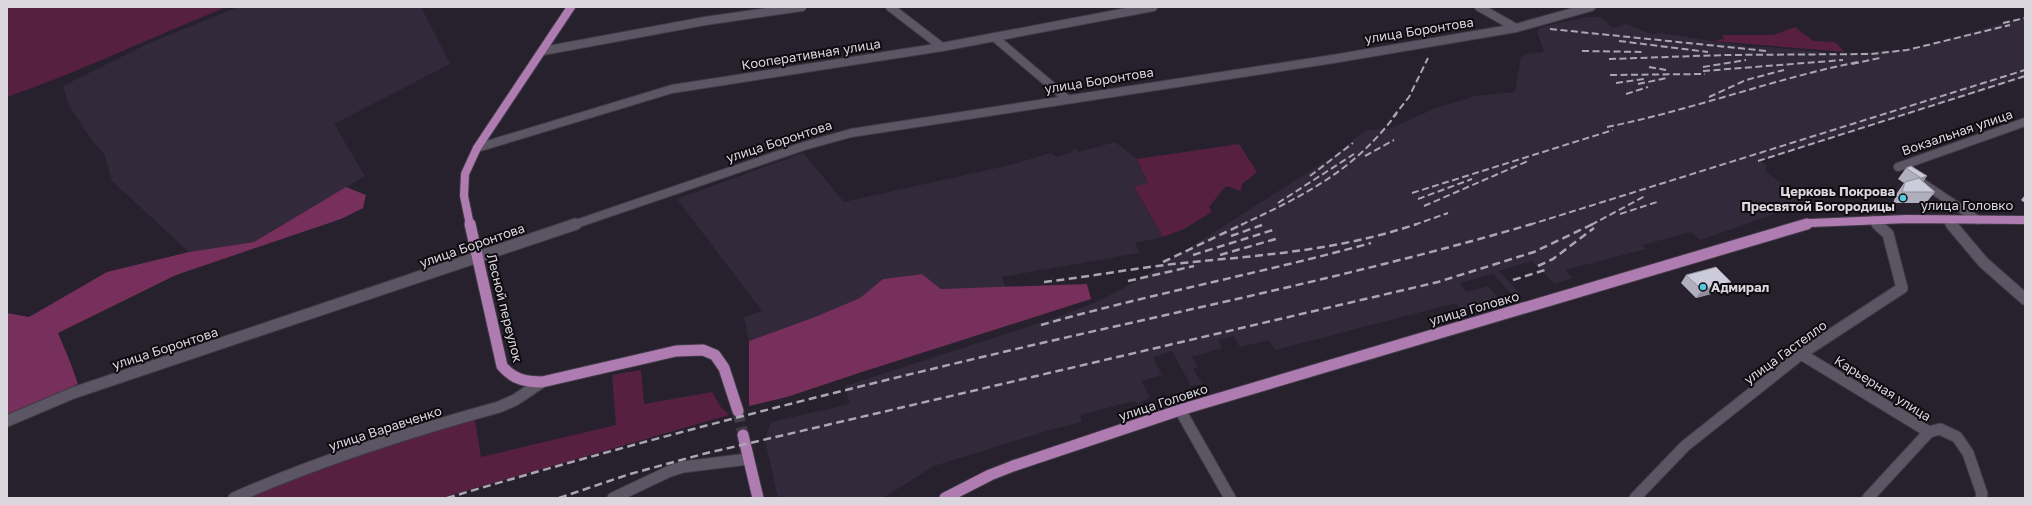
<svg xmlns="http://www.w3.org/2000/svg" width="2032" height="505" viewBox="0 0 2032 505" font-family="'Golos Text',sans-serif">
<rect width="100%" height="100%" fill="#26212d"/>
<path fill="#322a3a" d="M238 7H421L450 64 334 124 365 176 254 242 189 252 112 181 104 153 93 142 69 106 63 86 147 44Z
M1587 17H1600L1613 28 1627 24 1651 34 1662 33 1749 47H1766L1841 54 1904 49 1908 50 2025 17V78L1761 161 1767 166 1765 171 1792 192 1799 194 1808 201 1752 222 1700 240 1691 232 1642 245 1646 249 1565 270 1572 278 1555 284 1532 261 1499 271 1520 294 1513 296 1493 274 1460 283 1466 292 1488 286 1500 300 1461 310 1456 303 1275 350 1269 340 1240 347 1233 336 1218 340 1222 348 1192 357 1198 367 1193 368 1202 384 1191 386 1172 351 1153 357 1162 375 1141 381 1150 397 1138 404 1134 401 1080 415 1082 422 1053 429 934 466 883 498H778L765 440 771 422 850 404 845 386 1055 318 1101 300 1135 282 1211 234 1332 157 1366 130 1389 129 1436 108 1475 96 1515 92 1521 57 1527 54 1544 52 1537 31 1541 27Z
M1115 142 1137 159 1148 184 1134 188 1163 237 1135 243 1139 253 1002 277 1006 288 941 289 922 274 883 279 860 298 815 317 749 341 744 317 762 311 677 199 803 153 844 202 1010 165 1051 153 1057 157 1073 152 1072 150 1076 149 1079 152Z"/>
<path fill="#572041" d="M7 7H226C153 37 81 71 7 97Z
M1795 27 1813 41 1835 42 1845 52 1713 41 1724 39 1722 35H1773Z
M1239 144 1257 172 1242 184 1241 191 1226 186 1209 207 1212 212 1184 229 1163 237 1134 187 1148 183 1137 159Z
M641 370 644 404 712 392 720 406 729 415 441 498H234L474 414 481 457 616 425 612 375Z"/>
<path fill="#77305b" d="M346 187 366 195 363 208 341 219 176 275 58 333 71 364 78 384 7 416V313L29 317 107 272 189 252 254 242Z
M922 274 941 289 1087 284 1091 299 862 372 787 397 749 406V341L815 317 860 298 883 279Z"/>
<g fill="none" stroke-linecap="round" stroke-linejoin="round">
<path stroke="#413c48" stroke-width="11" stroke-dasharray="11 5.5" stroke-linecap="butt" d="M738 411 743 435"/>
<defs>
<path id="minor-far1" d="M890 7 942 47
M1479 7 1516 28
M994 37 1067 99
M543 51 705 21 802 7
M477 148 672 89 942 47 1153 7
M1898 167 2025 122
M1918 180 1978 220
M1873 220 1878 225
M1948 220 1952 225
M573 225 804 146 851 133 1333 59 1516 28 1591 7"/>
<path id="minor" d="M1951 224 1983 262 2025 299
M1801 354 1929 432 1940 429 1957 437 1968 453 1982 494 1981 498
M1180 410 1230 498
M7 421 73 393 576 224
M234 498C320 460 408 432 499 407L515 400 542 382
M613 498 670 471 683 467 748 459
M1635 498 1685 446 1801 354 1902 288 1888 234 1877 224
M1868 498 1929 432"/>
<path id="major-far1" d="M470 225 464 196 465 174 477 148 571 7
M1804 225 1811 223 1907 219 2025 220"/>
<path id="major" d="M470 224 502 366C513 379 525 382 542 382L676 351 703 350 715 355 724 368 738 411
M743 435 758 498
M945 498 990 475 1013 466 1180 410 1807 224"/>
</defs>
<use href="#minor-far1" stroke="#403b45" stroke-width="10"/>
<use href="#minor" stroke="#403b45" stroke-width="13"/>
<use href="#major-far1" stroke="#403b45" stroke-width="10"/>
<use href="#major" stroke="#403b45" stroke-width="13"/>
<use href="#minor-far1" stroke="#5c5664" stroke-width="8"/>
<use href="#minor" stroke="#5c5664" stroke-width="11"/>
<use href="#major-far1" stroke="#af7cb2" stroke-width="8"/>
<use href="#major" stroke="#af7cb2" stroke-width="11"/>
<path stroke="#aba7b0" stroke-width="2" stroke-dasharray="7 3.5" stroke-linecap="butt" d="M2003 23 2025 18
M1550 29 1767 51
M1619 41 1708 52
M1582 51 1645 52
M1609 59 1725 55 1871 54 1907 50 2010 25
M1852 64 1880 58
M1649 67 1666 70
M1703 67 1746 60
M1703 71 1843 60
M1610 75 1705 74
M1616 83 1644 79
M1638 84 1667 78
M1626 94 1648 87
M1709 97 1746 80 1784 70
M1393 117 1409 97 1428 58
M1607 127C1692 110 1773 79 1858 62
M1365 156 1394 140
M1758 161 2025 76
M1310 176 1353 143
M1412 193 1613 130
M1418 199 1472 179
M1278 203 1354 154
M1424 206 1528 161
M1620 214 1657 202
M1241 225C1305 195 1354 171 1397 113
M1414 225 1448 213
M1529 225 2025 70
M1591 225 1645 196"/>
<path stroke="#aba7b0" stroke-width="2.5" stroke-dasharray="8 4.5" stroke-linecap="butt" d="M1231 236 1262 225
M1193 255 1273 230
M1220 255 1279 238
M1163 262 1243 224
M1538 266 1553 259 1594 228
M1513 280 1548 269
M1128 281 1194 266
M1044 282C1087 277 1130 269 1173 264 1259 255 1333 252 1417 224
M1041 325C1150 294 1262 273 1371 243
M447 498C645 439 844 389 1046 342 1208 305 1372 271 1532 224
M559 498 630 474 703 454 1438 282 1534 252 1593 224"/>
</g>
<path fill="#afafbd" d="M1906 168 1927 176 1923 182 1935 192 1926 203H1893L1897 193 1904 183 1898 179Z
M2025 195V203L2021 200Z
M1686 275 1726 290 1696 298 1681 283Z"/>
<path fill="#8f8e9a" d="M1927 176 1918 187 1913 189 1921 178Z
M1731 282 1726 290 1696 298 1702 290Z"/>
<path fill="#cccbdc" stroke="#8f8e9a" d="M1911 166 1927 176 1921 178 1906 168Z
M1919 178 1935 192H1902L1905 182Z
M1716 267 1731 282 1702 290 1686 275Z"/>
<g fill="#54cade" stroke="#0e0b11" stroke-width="1.5">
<circle cx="1903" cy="198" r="4"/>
<circle cx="1703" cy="287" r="4"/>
</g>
<g text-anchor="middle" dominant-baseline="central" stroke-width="4" stroke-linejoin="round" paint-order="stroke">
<g font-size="13" fill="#dbd7df" stroke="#0e0b11">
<text transform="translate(1419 30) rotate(-9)">улица Боронтова</text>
<text transform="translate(811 54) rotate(-9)">Кооперативная улица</text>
<text transform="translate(1099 80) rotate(-9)">улица Боронтова</text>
<text transform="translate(1957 132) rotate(-19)">Вокзальная улица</text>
<text transform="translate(779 141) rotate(-18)">улица Боронтова</text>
<text x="1967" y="205">улица Головко</text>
<text transform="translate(472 245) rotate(-19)">улица Боронтова</text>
<text transform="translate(505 308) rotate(76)">Лесной переулок</text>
<text transform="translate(1474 308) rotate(-16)">улица Головко</text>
<text transform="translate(165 348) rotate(-18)">улица Боронтова</text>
<text transform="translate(1785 352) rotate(-36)">улица Гастелло</text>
<text transform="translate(1883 388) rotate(32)">Карьерная улица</text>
<text transform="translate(1163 402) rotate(-18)">улица Головко</text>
<text transform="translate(385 428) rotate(-18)">улица Варавченко</text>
</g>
<g font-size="13" font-weight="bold" fill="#dbd7df" stroke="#0e0b11" text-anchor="end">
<text x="1895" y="191">Церковь Покрова<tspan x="1895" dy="15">Пресвятой Богородицы</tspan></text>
<text x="1711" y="287" text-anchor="start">Адмирал</text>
</g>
</g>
<rect width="2032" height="505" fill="none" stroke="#dbd7df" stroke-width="16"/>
</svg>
